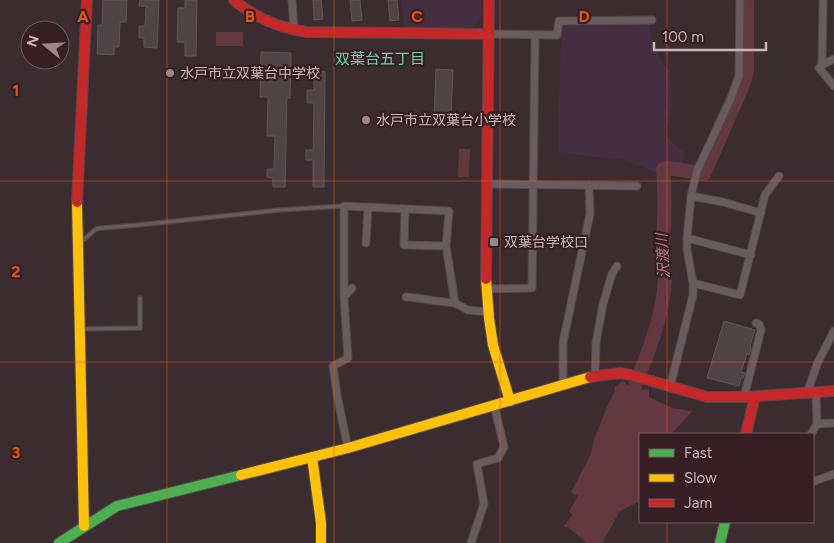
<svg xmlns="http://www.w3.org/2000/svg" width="834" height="543" viewBox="0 0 834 543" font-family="Figtree,'Noto Sans JP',sans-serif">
<rect width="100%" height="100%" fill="#3b2c30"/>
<path fill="#452e40" d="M401 0H481V18L470 29H404Z
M650 23 651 38 655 50 662 62 670 71 672 106 665 135 684 153 681 168 660 163 659 174 624 160 561 153 558 151 561 26 563 24Z"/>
<path fill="#643841" d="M216 32H243V46H216Z
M459 149H470L469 177H458Z
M623 380C630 390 639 391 649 389V397L672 408 692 411C686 419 678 425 672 434H640V501L620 511 602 543H587L568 527 566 528 564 526 572 515 569 511 578 496 571 492 590 456 595 437 606 409 614 393 615 386H617Z"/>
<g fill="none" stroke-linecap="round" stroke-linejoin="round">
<path stroke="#643841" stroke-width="14" d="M701 173 704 174 741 90 745 79 747 70V0
M641 370C653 340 664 309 665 277 665 270 661 264 661 258 661 253 663 247 663 242 665 218 665 193 663 169L667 168 694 172
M630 405 636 383"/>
</g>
<path fill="#504447" stroke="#635458" d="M103 0H127L126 22H120L119 47H114V55L97 54 98 25H102Z
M140 0H159L157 48 144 47V38H139V26H145L146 6H139Z
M185 0H197L196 56H185V42H177L178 8H185Z
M313 0H321L323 19 314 20Z
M350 0H360L362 20 352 21Z
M388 0H397L399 20 390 21Z
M261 52 291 53 290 98H287L285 187H273V178L267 177V169H274L275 136H267L268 97H260Z
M436 69 453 70 451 118H434Z
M314 71 325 72 324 187H313V160H306V150H313L314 103H307V90H314Z
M724 321 755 330 750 346 751 347 749 355 747 354 741 372 745 373 743 378H741L739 386 707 378Z"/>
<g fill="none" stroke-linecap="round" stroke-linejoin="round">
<defs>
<path id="lane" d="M81 242 96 229 102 228 138 225 279 210 344 206
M81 329 140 328V298"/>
<path id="street" d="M292 0 294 31
M823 0 822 65 819 68 834 86
M489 34 557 35 559 21 652 20
M822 65 834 59
M487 184 637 186
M691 196 723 202 761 213
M405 209 404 245 446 246
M687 238 751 255
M366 243 368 207
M693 283 740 295 765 195 779 176
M487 289 532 288 535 35
M344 297V206L449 211 446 246 455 303 468 310 489 312
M406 297C422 298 438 302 455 303
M595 376 596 343 603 304 612 274 617 266
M563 386V342L590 214 589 185
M670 387 693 295V283L687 249V238L691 196 697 171 731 98 739 76 740 0
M807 393 818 362 834 331
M744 397 761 330 759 324 756 323
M817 424 834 423
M811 434 817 424 816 392
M348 448 337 395 333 366 348 358 344 297 352 288
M813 480 815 481 834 474
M471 543 484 504 477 464 498 458 504 447 494 405"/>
<path id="fast" d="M59 543 117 506 241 475
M720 543 725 522"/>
<path id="slow" d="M77 202 84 526
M486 279 489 318 493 345 510 401
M312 457 321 523V543
M241 475 348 448 590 377"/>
<path id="jam" d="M234 0C256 19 279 28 307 32L489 34
M77 202 87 0
M486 279 489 0
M590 377 620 373 631 375 707 397H744L834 391
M746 434 755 396"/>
</defs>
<use href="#lane" stroke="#53484b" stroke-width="5.5"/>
<use href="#street" stroke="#53484b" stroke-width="9"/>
<use href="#fast" stroke="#53484b" stroke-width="12"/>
<use href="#slow" stroke="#53484b" stroke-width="12"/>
<use href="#jam" stroke="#53484b" stroke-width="12"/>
<use href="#lane" stroke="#695c5f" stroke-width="3"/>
<use href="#street" stroke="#695c5f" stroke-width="7"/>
<use href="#fast" stroke="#4caf50" stroke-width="10"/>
<use href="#slow" stroke="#ffc107" stroke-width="10"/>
<use href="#jam" stroke="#c62828" stroke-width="10"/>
</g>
<path fill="none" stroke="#e8590c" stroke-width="1" stroke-opacity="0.55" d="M167 0V543M334 0V543M500 0V543M667 0V434M0 181H834M0 362H834M667 522V543"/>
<g fill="#99868a" stroke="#361f24" stroke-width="2">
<circle cx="170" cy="73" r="5"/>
<circle cx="366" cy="120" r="5"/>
<rect x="489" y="237" width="10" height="10" rx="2.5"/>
</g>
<g text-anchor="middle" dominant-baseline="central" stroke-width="4.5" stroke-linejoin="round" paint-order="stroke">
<g font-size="14" fill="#cbb7bb" stroke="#361f24" text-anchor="start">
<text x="180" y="73">水戸市立双葉台中学校</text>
<text x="376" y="120">水戸市立双葉台小学校</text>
<text x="504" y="242">双葉台学校口</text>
</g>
<g font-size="15" fill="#66d7ae" stroke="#361f24">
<text x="380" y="59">双葉台五丁目</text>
</g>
<g font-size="15" font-style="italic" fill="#b27e8a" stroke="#361f24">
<text transform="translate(663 256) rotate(-93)">沢渡川</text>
</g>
</g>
<g font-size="16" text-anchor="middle" font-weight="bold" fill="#e8590c" stroke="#361f24" stroke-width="4.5" stroke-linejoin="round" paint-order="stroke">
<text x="83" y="22">A</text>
<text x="250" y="22">B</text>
<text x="417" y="22">C</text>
<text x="584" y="22">D</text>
<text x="16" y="96">1</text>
<text x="16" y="277">2</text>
<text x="16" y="458">3</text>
</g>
<rect x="639" y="433" width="175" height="90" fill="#361f24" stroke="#725c60"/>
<rect x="649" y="449" width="25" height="8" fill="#4caf50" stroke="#725c60"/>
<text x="684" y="458" font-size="15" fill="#cbb7bb">Fast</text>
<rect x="649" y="474" width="25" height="8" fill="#ffc107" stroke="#725c60"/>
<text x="684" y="483" font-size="15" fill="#cbb7bb">Slow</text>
<rect x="649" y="499" width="25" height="8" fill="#c62828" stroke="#725c60"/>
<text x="684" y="508" font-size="15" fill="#cbb7bb">Jam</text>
<g transform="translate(45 45) rotate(288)"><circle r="24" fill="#361f24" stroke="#725c60"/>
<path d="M0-4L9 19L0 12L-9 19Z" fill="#99868a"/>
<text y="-8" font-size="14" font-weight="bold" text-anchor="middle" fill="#cbb7bb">N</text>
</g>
<path d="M654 42v8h112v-8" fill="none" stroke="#cbb7bb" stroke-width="2.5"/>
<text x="662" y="42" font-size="15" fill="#cbb7bb" stroke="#361f24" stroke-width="4" paint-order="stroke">100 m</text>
</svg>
